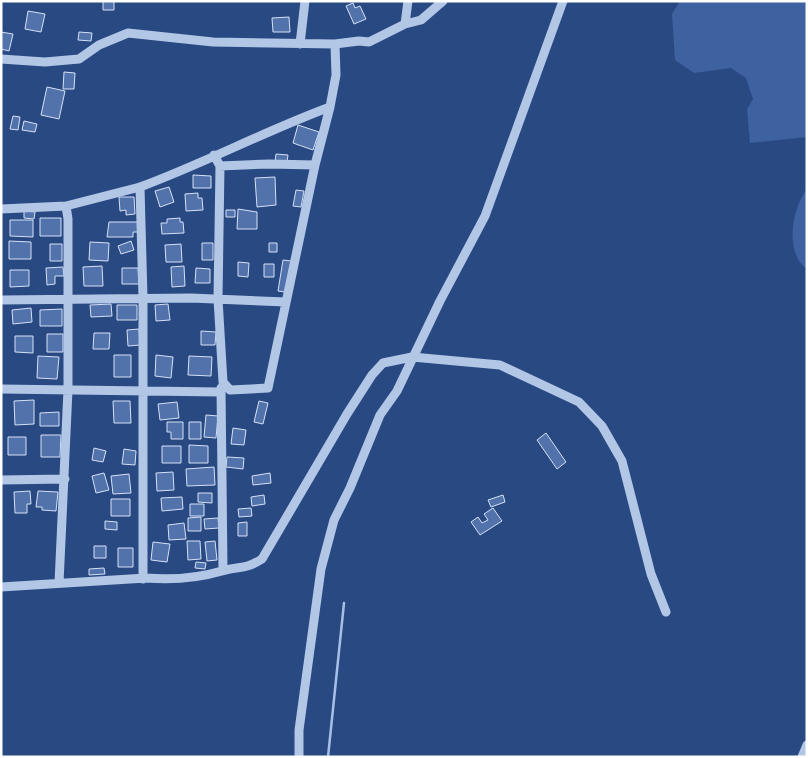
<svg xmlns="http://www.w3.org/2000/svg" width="808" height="758" viewBox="0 0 808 758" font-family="'Alegreya Sans',sans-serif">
<rect width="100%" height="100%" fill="#294983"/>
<path fill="#3e629f" d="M680 1H807V137L750 143 747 109 753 99 746 78 731 68 694 73 675 60 672 14Z
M807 189V269C784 253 792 208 807 189Z"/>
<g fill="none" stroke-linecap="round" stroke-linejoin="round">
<path stroke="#a7bfe7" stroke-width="2.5" d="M328 757 344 603"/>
</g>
<path fill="#5272ab" stroke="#d5e1f5" d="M103 1H114V10H103Z
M353 3 355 8 360 6 366 19 354 24 346 6Z
M28 11 45 14 41 32 25 29Z
M289 17 290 32H273L272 18Z
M1 32 13 34 9 51 1 49Z
M79 32 92 33 91 41 78 40Z
M64 72 75 73 74 89H63Z
M47 87 65 91 59 119 41 115Z
M13 116 20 117 18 130 10 129Z
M24 121 37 124 35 132 22 130Z
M298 125 319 132 313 150 293 143Z
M276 154 288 155 287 162H275Z
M193 175 211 176V188H193Z
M275 177 276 205 257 207 255 178Z
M169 187 174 202 160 207 155 191Z
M296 190 304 191 301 207 293 206Z
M198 193V198H202L203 210 186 211 185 194Z
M119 197H134L135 214 126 215V210L120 211Z
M238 209 257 212V229H237Z
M226 210H235V217H226Z
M24 211 35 212 34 219 24 218Z
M40 218H61V236H40Z
M180 218V222H183L184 233 162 234 161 223H167V219Z
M10 220H33V237L10 236Z
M109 222H139L140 232H133V237H107Z
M9 241 31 242V259H9Z
M131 241 134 250 121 254 118 246Z
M90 242 109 243 108 261 89 260Z
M202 243H213V260H202Z
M269 243H277V252H269Z
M50 244H62V261H50Z
M181 244 182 262H166L165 245Z
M283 260 291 261 285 292 278 291Z
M238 262 249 263 248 277 238 276Z
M264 264H274V277H264Z
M102 266 103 286H84L83 267Z
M184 266 185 286 172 287 171 267Z
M63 267 64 276H55V284L47 285 46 268Z
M122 268H138L139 284H122Z
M196 268 210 269V283H195Z
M10 270H29V286L10 287Z
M111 304 112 316 91 317 90 305Z
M168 304 170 320 156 321 155 305Z
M117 305H137V320H117Z
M31 308 32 322 13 324 12 310Z
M62 309V326H40V310Z
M139 329 140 345 128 346 127 330Z
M201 331 216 332 215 345H201Z
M94 333H110L109 349H93Z
M47 334H63V352H47Z
M15 336H33V353L15 352Z
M114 355H131V377H114Z
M156 355 173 357 171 378 155 376Z
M38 356 59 357 57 379 37 378Z
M189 356 212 357 211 376 188 375Z
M34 400V424L15 425 14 401Z
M113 401H130L131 423H114Z
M259 401 268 403 263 424 254 422Z
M177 402 179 418 160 420 158 404Z
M59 412V426H40V413Z
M206 415 218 416 216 438 204 437Z
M167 422H183V439H171V432H167Z
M189 422H201V439H189Z
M233 428 246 430 244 445 231 444Z
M546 433 566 462 557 469 537 440Z
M41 435H61L60 457H41Z
M8 437H26V455H8Z
M189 445 208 446V463H189Z
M162 446H181V463H162Z
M94 448 106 451 103 462 92 460Z
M124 449 136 451 135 465 122 464Z
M227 457 244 458 243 469 226 467Z
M214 467 215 485 187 486 186 469Z
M173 472 174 490 157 491 156 473Z
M104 473 109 490 96 493 92 476Z
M270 473 271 483 253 485 252 476Z
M129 474 131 493 113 494 111 476Z
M30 491 31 504H27V513H15L14 492Z
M38 491 58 492 56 511 42 510V507H36Z
M198 493H212V503L198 502Z
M264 495 265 504 252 506 251 497Z
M503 495 505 502 491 507 488 500Z
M182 497 183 509 162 511 161 498Z
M111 499H130V516H111Z
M190 504H204V516H190Z
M251 508 252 516 239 517 238 509Z
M493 508 502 521 480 535 471 522 478 517 482 523 488 520 484 514Z
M201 517V531H188V518Z
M218 518 219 528 205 529 204 519Z
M105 521 117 522V530L105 529Z
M247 522V536H238V523Z
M184 523 186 539 169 540 168 525Z
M187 541H200L201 559 188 560Z
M215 541 217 560 207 561 205 542Z
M153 542 170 544 167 562 151 560Z
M94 546H106V558H94Z
M118 548H133V567H118Z
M196 562 206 563 205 569 195 568Z
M104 568 105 574 89 575V569Z"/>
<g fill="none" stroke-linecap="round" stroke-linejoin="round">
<path stroke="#b2c6e6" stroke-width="9" d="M405 24 408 1
M300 44 305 1
M1 59 45 62 79 59 99 45 128 33 213 42 335 44 359 41 369 42 405 24 421 20 443 1
M214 155 220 166 218 299 223 382 230 390 268 388 315 165 330 107 336 75 335 44
M220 166 269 164 315 165
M140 187C205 163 265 131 330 107
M1 209 66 206 140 187 143 298V579
M1 300 191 298 286 302
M221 388 223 570
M1 389 220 392
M1 480 65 479
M59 583 68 390V219L66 206
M1 587 146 578C171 580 198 578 222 571 240 565 243 571 262 559L347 414 372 375 383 363 412 357 500 365 579 402 602 426 622 461 651 574 666 612
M299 757V730L321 569 334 520 350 488 380 415 397 391 440 301 485 216 563 1
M802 757 807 745"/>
</g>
<rect width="808" height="758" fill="none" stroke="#ffffff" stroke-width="5"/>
</svg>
